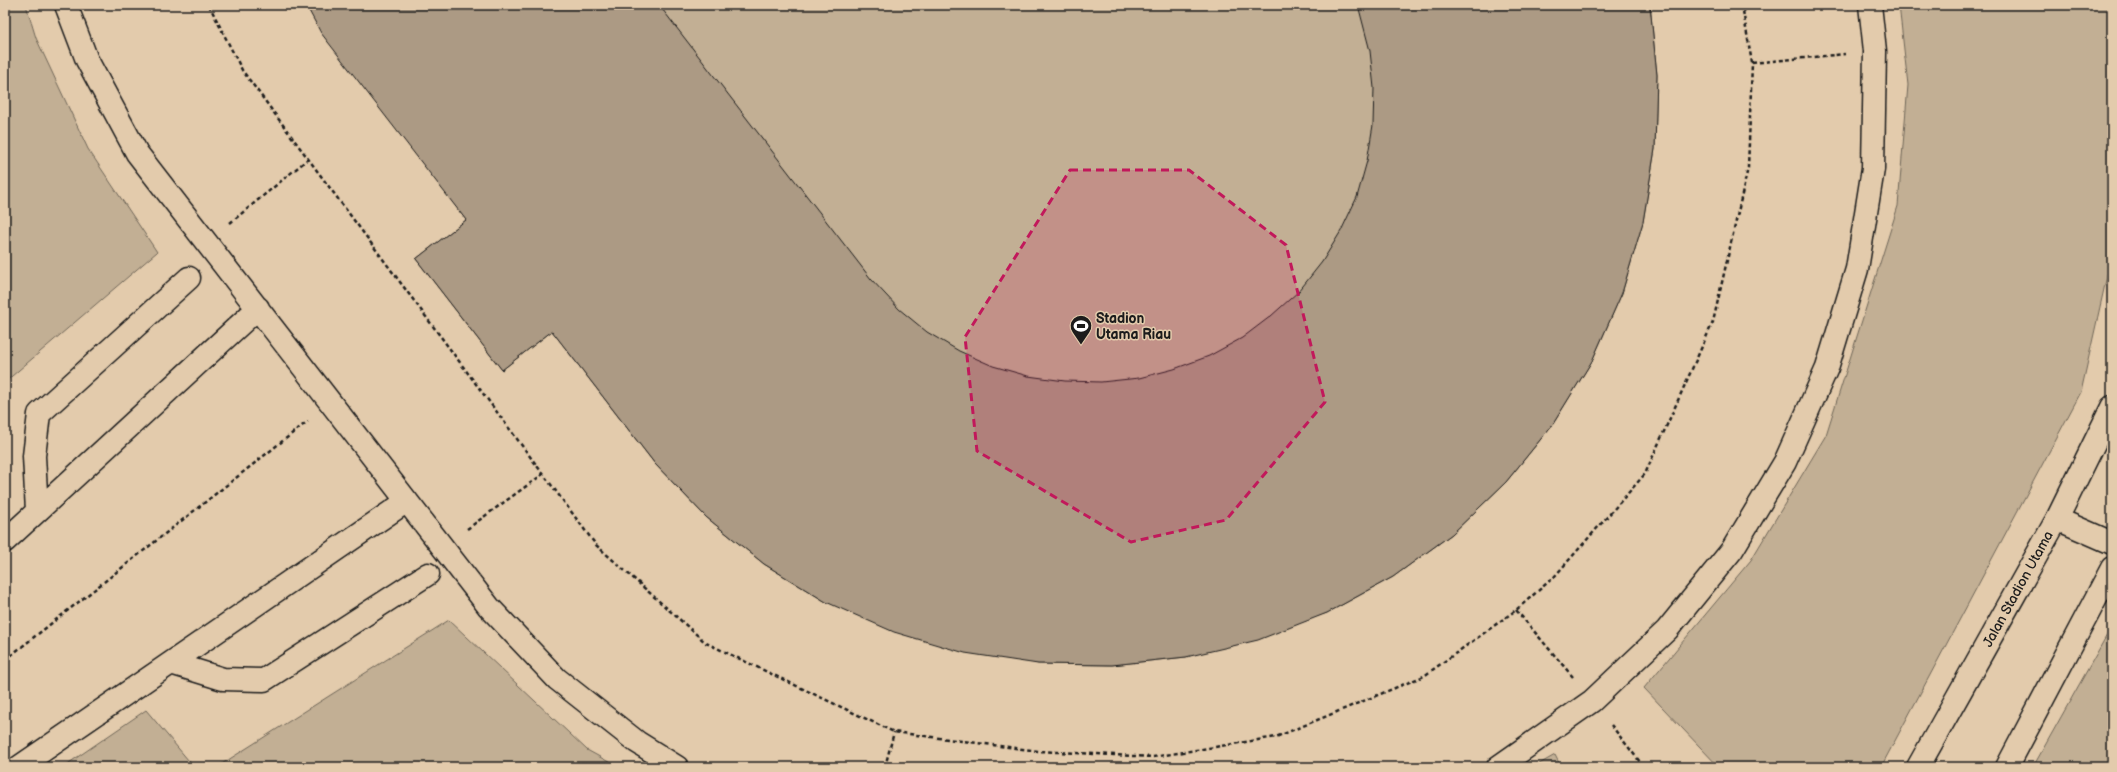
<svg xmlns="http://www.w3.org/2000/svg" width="2117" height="772" font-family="'Balsamiq Sans',sans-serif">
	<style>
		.green { fill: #c2af94; stroke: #6f6658 }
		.building { fill: #ac9a84; stroke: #1c1c1c }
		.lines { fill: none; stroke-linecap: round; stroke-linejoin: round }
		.minor-casing { stroke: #1c1c1c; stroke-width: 25 }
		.path { stroke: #1c1c1c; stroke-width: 2.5; stroke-dasharray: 4 3; stroke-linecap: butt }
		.minor { stroke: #e3cbac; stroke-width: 22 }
		.marked { fill: #c2185b; fill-opacity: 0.2; stroke: #c2185b; stroke-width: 3; stroke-dasharray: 8 5; stroke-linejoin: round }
		.labels { text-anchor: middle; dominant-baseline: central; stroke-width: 3; stroke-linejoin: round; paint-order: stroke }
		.poi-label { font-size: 14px; font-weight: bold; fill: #1c1c1c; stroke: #e3cbac; text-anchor: start }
		.street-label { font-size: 14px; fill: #1c1c1c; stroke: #e3cbac }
	</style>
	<rect width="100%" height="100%" fill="#e3cbac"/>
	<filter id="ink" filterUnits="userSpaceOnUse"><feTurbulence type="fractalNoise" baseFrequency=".025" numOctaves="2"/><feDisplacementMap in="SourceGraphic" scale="8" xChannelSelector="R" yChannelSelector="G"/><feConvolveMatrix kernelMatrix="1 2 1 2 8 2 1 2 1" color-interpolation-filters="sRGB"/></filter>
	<g filter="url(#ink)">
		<!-- green -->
		<path class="green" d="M5 5H26L36 38 88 149 157 252 5 382Z
			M306 5H1650L1657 75 1655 149 1643 222 1622 293 1592 361 1553 424 1506 482 1452 534 1393 577 1327 613 1186 657 1112 665 1038 664 826 602 764 564 706 517 655 464 552 331 502 370 416 259 466 220Z
			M1899 5H2112V253L2081 392 1881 767H1719L1644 688 1751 560 1826 435 1898 206 1908 85Z
			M449 620 587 750 618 767H217Z
			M2112 626V767H2033Z
			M146 710 194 767H63Z
			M1555 755 1561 767H1534Z"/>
		<!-- building -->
		<path class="building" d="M306 5H659L871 279 899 309 927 332 959 351 993 366 1028 376 1065 381 1101 382 1139 378 1174 369 1209 356 1242 338 1271 316 1299 291 1322 262 1341 231 1357 197 1367 161 1373 125 1374 88 1370 51 1358 5H1650L1657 75 1655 149 1643 222 1622 293 1592 361 1553 424 1506 482 1452 534 1393 577 1327 613 1258 640 1186 657 1112 665 1038 664 965 653 894 632 826 602 764 564 706 517 655 464 552 331 502 370 416 259 466 220 321 33Z"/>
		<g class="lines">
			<!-- minor casing -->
			<g class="minor-casing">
				<path id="minor" d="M66 5 87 60 137 153 489 607 557 679 637 742 677 767
					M37 511 34 456 39 414 189 278
					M2057 519 2112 543
					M5 541 258 308
					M171 663 223 679 264 680 428 574
					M19 767 407 501
					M1498 767 1592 701 1667 630 1732 550 1785 462 1827 368 1857 269 1873 169 1875 51 1870 5
					M1918 767 2057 519 2112 407
					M2007 767 2112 568"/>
			</g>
			<!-- path -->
			<path class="path" d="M209 5 242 70 596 545 706 643 894 732 1038 751 1153 757 1276 737 1424 676 1516 610 1554 577 1645 474 1713 322 1748 168 1752 63 1742 5
				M1752 63 1845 54
				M230 223 308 159
				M467 529 543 474
				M1516 610 1573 677
				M5 660 308 421
				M1611 725 1644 767
				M885 767 894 732"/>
			<!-- minor -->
			<use href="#minor" class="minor"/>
		</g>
	</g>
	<!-- marked area -->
	<path class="marked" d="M1070 170H1189L1286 245 1325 402 1226 520 1131 542 977 451 965 337Z"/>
	<!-- icons -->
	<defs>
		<g id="stadium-pin" transform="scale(1.15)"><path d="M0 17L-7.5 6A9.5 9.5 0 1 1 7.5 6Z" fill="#1c1c1c" stroke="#e3cbac"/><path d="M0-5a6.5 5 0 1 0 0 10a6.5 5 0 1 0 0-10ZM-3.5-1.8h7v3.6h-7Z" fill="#fff"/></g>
	</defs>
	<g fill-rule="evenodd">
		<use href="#stadium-pin" x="1081" y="326"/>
	</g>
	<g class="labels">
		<!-- poi labels -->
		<g class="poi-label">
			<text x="1096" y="318">Stadion<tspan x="1096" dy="16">Utama Riau</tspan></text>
		</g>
		<!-- street labels -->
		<g class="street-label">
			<text transform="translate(2018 589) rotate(-61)">Jalan Stadion Utama</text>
		</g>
	</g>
	<!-- margin -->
	<rect width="2117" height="772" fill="none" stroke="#e3cbac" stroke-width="20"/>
	<rect x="10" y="10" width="2097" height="752" fill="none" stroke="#1c1c1c" stroke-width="1.5" filter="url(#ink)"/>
</svg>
